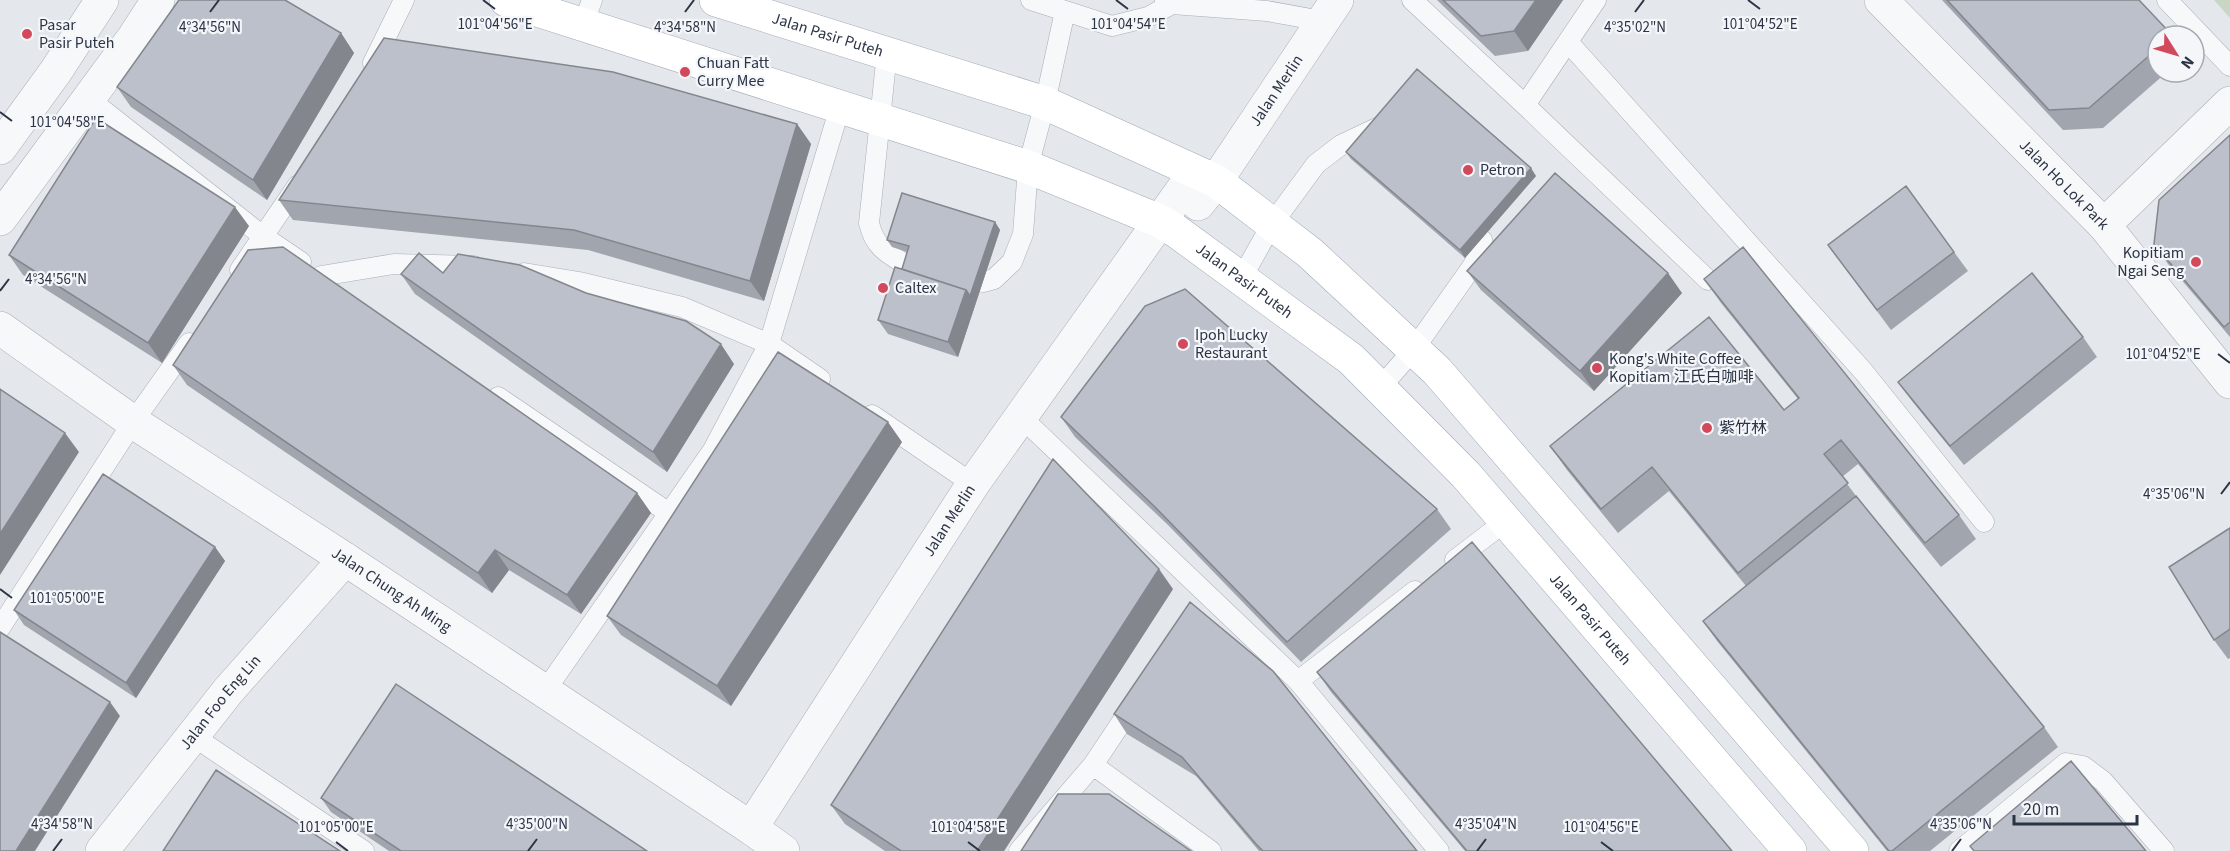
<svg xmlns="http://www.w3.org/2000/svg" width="2230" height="851" font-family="'Source Sans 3','Noto Sans SC',sans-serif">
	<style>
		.green { fill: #c9d6c5 }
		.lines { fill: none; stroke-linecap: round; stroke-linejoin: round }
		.service-casing { stroke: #a9aeb7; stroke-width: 21 }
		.minor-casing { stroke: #a9aeb7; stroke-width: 34 }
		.primary-casing { stroke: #a3abb8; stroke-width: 34 }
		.service { stroke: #f7f8fa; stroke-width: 20 }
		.minor { stroke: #f7f8fa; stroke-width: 33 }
		.primary { stroke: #fff; stroke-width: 33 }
		.wall { fill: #a1a5ae }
		.shaded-wall { fill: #83868d }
		.building { fill: #bbc0ca; stroke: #83868d; stroke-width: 1.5 }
		.ticks { fill: none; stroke: #2b3445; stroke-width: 2 }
		.poi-dot { fill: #d1495b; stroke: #f4f6f9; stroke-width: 2 }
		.labels { text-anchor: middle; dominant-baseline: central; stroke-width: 4.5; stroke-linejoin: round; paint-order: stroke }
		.poi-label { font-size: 16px; fill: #2b3445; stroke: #f4f6f9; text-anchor: start }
		.street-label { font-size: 16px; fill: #2b3445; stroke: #f4f6f9 }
		.ticks-label { font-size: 15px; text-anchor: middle; fill: #2b3445; stroke: #f4f6f9; stroke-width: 4.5; stroke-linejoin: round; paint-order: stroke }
	</style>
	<rect width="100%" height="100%" fill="#e4e7ec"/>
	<!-- green -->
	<path class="green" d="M2214 0H2230V18Z"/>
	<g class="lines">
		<!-- service casing -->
		<g class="service-casing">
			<path id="service" d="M1031 0 1112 26 1148 17 1172 4
				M1165 0 1172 4 1267 11 1322 21
				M1412 0 1525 105 1708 280
				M2167 0 2230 66
				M583 25 592 0
				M1568 42 1863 371 1984 522
				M887 53 869 223C875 249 889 254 910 267
				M373 63 404 0
				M89 99 264 237 301 262
				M1525 105 1596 0
				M240 270 298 185
				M524 273 579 282 682 307 769 344 820 379
				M321 276 394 264 474 266
				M1241 279 1272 224 1316 164 1341 145 1381 126
				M983 282 994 279 1012 262 1023 234 1028 167 1045 103 1065 11
				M1380 388 1414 349 1474 264 1482 240
				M498 397 669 513
				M872 415 973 484
				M1020 416 1298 681 1439 851
				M1455 560 1506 521
				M0 628 133 422 189 343
				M1298 681 1415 591
				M545 691 713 450 769 344 840 107
				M193 736 364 851
				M1093 765 1211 851
				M1019 851 1093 765 1135 702
				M1959 851 2066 763 2083 766 2103 781 2164 851"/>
		</g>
		<!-- minor casing -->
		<g class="minor-casing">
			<g id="minor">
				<path id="s1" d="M1881 0 2104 225 2230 382"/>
				<path d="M0 148 56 71 102 0"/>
				<path id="s2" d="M1198 204 1216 181 1337 0"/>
				<path d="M0 219 134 37 158 0"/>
				<path d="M2104 225 2230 103"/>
				<path id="s3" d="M0 328 133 422 345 559 751 828 783 851"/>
				<path id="s4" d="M751 828 973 484 1195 172"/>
				<path id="s5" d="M102 851 228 691 345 559"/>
			</g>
		</g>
		<!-- primary casing -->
		<g class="primary-casing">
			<g id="primary">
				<path id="s6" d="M506 0 1028 167 1160 221 1176 231 1351 359 1466 475 1790 851"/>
				<path id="s7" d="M716 0 1045 103 1216 181 1310 253 1437 371 1852 851"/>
			</g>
		</g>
		<!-- service -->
		<use href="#service" class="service"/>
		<!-- minor -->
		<use href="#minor" class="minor"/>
		<!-- primary -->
		<use href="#primary" class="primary"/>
	</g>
	<!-- wall -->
	<path class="wall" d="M1437 0H1563L1528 51 1495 56Z
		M1942 0H2139L2173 36H2158V72H2167L2103 128 2063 130Z
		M341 33 354 53 267 200 131 107 117 87Z
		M797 124 811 144 764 301 588 250 293 220 279 200Z
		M2230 135V337L2168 264 2154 244Z
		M1346 152 1536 176 1465 258 1351 159Z
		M995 222 1000 230 958 357 888 334 878 320 902 269 907 252 892 247 887 240Z
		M249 226 162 363 23 275 9 255Z
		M1828 245 1954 252 1968 271 1891 330Z
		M1467 271 1682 293 1594 391 1481 290Z
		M443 273 734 364 667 472 415 294 401 274Z
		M1704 279 1959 515 1976 539 1941 567 1858 464 1842 477 1859 500 2044 727 2058 747 1930 851H1887L1717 641 1703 621 1746 586 1669 491 1618 533 1567 470 1550 446 1784 410 1798 399 1721 303Z
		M2083 337 2097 357 1964 465 1912 401 1898 382Z
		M173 365 637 493 651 513 581 614 509 570 492 593 187 385Z
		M1061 417 1437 509 1451 529 1301 662 1168 525 1075 437Z
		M902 442 731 706 621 635 607 616Z
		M2230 528V658L2228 659 2214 640Z
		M215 547 225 561 136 698 24 625 14 610Z
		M1173 589 1004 851H885L845 824 831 805Z
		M1317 672 1732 851H1465L1331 692Z
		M1114 714 1417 851H1259L1196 776 1127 734Z
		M321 798 647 851H389L331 812Z"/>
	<!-- shaded-wall -->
	<path class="shaded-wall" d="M1536 0H1563L1528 51 1514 31Z
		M341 33 354 53 267 200 253 180Z
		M797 124 811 144 764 301 750 281Z
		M1531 168 1536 176 1465 258 1460 250Z
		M235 207 249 226 162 363 148 343Z
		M995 222 1000 230 958 357 948 342 966 290Z
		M1668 273 1682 293 1594 391 1580 371Z
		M721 344 734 364 667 472 653 452Z
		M888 422 902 442 731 706 717 686Z
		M65 433 79 452 0 575V534Z
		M637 493 651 513 581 614 567 595Z
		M215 547 225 561 136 698 126 683Z
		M495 550 509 570 492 593 478 573Z
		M1159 569 1173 589 1004 851H977Z
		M110 702 120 716 35 851H16Z"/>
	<!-- building -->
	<path class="building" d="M179 0H285L341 33 253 180 117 87Z
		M1443 0H1536L1514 31 1481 36Z
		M1947 0H2139L2172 35 2171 36H2158V48L2089 108 2049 110Z
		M384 38 613 72 797 124 750 281 574 230 279 200Z
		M1417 69 1531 168 1460 250 1346 152Z
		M96 118 235 207 148 343 9 255Z
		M2230 135V322L2224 327 2154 244 2159 200Z
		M1555 173 1668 273 1580 371 1467 271Z
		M1906 186 1954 252 1877 310 1828 245Z
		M902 193 995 222 970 296 966 290 902 269 909 246 887 240Z
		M283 247 637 493 567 595 495 550 478 573 173 365 248 250Z
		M1743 247 1959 515 1925 543 1841 440 1824 454 1848 483 1738 573 1652 467 1601 509 1550 446 1709 317 1784 410 1799 398 1704 279Z
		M419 253 443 273 458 254 520 265 586 293 686 321 721 344 653 452 401 274Z
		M895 267 966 290 948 342 878 320Z
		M2032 273 2083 337 1950 446 1898 382Z
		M1185 289 1437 509 1287 642 1154 506 1061 417 1145 306Z
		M778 352 888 422 717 686 607 616Z
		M0 389 65 433 0 534Z
		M1053 459 1159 569 977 851H901L831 805Z
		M103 474 215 547 126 683 14 610Z
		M1856 496 2044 727 1892 851H1889L1703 621Z
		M2230 528V629L2214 640 2169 567Z
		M1472 542 1732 851H1467L1317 672Z
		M1190 602 1273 671 1417 851H1263L1256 844 1182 757 1114 714Z
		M0 632 110 702 16 851H0Z
		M396 684 647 851H401L321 798Z
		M2071 761 2146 851H1974L1970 846Z
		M216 770 340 851H163Z
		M1058 794H1109L1191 851H1021Z"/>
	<!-- ticks -->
	<path class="ticks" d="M483 0 495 9M1116 0 1128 9M1748 0 1760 9M210 12 219 0M685 12 694 0M1635 12 1644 0M0 112 12 121M0 291 9 279M2218 354 2230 363M2221 494 2230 482M0 589 12 598M336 842 348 851M968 842 980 851M1601 842 1613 851M53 851 62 839M528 851 537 839M1477 851 1486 839M1952 851 1961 839"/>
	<!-- markers -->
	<g class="poi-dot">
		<circle cx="27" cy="34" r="6"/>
		<circle cx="685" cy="72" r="6"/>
		<circle cx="1468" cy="170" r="6"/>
		<circle cx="2196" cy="262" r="6"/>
		<circle cx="883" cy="288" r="6"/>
		<circle cx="1183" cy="344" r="6"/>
		<circle cx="1597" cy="368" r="6"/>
		<circle cx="1707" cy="428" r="6"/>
	</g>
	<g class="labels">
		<!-- poi labels -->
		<g class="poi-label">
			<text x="39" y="25">Pasar<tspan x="39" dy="18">Pasir Puteh</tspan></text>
			<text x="697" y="63">Chuan Fatt<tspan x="697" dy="18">Curry Mee</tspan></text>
			<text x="1480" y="170">Petron</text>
			<text x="2184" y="253" text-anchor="end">Kopitiam<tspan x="2184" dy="18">Ngai Seng</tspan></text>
			<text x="895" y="288">Caltex</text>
			<text x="1195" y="335">Ipoh Lucky<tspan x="1195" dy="18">Restaurant</tspan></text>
			<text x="1609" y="359">Kong's White Coffee<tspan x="1609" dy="18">Kopitiam 江氏白咖啡</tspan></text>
			<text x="1719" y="428">紫竹林</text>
		</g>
		<!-- street labels -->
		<g class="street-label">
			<text stroke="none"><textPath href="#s7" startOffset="117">Jalan Pasir Puteh</textPath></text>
			<text stroke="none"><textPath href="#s2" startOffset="138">Jalan Merlin</textPath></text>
			<text stroke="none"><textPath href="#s1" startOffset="260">Jalan Ho Lok Park</textPath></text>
			<text stroke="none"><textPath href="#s6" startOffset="794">Jalan Pasir Puteh</textPath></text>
			<text stroke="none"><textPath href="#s4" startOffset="366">Jalan Merlin</textPath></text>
			<text stroke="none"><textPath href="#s3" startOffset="471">Jalan Chung Ah Ming</textPath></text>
			<text stroke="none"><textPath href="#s6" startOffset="1280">Jalan Pasir Puteh</textPath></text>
			<text stroke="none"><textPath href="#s5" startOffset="190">Jalan Foo Eng Lin</textPath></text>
		</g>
	</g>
	<g class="ticks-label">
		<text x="495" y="29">101°04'56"E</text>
		<text x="1128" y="29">101°04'54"E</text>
		<text x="1760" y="29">101°04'52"E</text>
		<text x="210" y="32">4°34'56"N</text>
		<text x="685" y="32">4°34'58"N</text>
		<text x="1635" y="32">4°35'02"N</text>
		<text x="67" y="127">101°04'58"E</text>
		<text x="56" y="284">4°34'56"N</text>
		<text x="2163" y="359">101°04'52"E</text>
		<text x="2174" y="499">4°35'06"N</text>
		<text x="67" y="603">101°05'00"E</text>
		<text x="62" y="829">4°34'58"N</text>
		<text x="537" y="829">4°35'00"N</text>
		<text x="1486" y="829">4°35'04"N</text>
		<text x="1961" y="829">4°35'06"N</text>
		<text x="336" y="832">101°05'00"E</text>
		<text x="968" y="832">101°04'58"E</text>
		<text x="1601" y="832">101°04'56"E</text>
	</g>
	<!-- north arrow -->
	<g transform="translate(2176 54) rotate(127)"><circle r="28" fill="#f4f6f9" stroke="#a4a8b1" stroke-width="1.5"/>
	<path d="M0-4.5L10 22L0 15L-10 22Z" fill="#d1495b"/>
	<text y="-9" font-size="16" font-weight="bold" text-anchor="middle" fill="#2b3445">N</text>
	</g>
	<!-- scale -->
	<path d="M2014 815v9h123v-9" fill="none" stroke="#2b3445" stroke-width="3"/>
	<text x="2023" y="815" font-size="18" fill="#2b3445" stroke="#f4f6f9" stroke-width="4.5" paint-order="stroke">20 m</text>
</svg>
